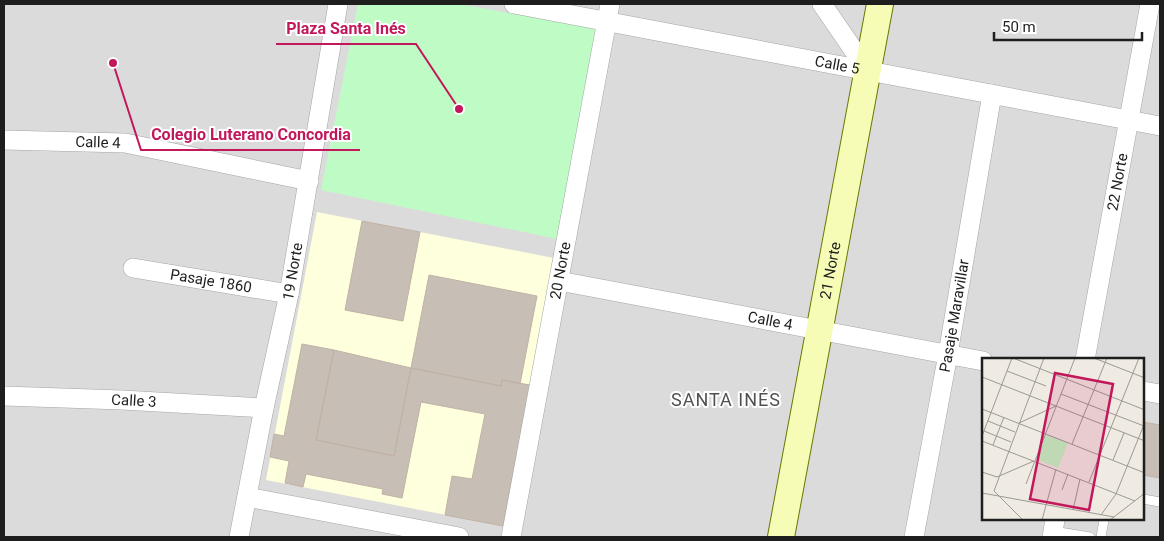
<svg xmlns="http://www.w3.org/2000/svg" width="1164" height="541" font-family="Roboto,sans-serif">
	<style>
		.residential { fill: #dcdbdb; fill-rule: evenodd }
		.education { fill: #feffdc }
		.park { fill: #bffbc5 }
		.building { fill: #c7beb6; stroke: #c1b2a5 }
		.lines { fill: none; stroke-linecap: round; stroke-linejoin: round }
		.lane-casing { stroke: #a5a5a5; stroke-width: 10 }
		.street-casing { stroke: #a5a5a5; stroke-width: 20 }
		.secondary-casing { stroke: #687802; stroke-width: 28 }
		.lane { stroke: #fff; stroke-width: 9 }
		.street { stroke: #fff; stroke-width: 19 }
		.secondary { stroke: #f6fbb5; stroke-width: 26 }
		.labels { text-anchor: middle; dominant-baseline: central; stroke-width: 4; stroke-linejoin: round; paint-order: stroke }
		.street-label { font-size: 15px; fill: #1e1e1e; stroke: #fff }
		.quarter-label { font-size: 18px; letter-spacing: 1px; fill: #515151; stroke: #fff }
		.inset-road { fill: none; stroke: #9b9994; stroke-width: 1 }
		.view { fill: #c2185b; fill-opacity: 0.15; stroke: #c2185b; stroke-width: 2.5 }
		.inset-edge { fill: none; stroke: #1e1e1e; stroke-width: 2.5 }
		.leader { fill: none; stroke: #c2185b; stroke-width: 2 }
		.callout-dot { fill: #c2185b; stroke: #fff; stroke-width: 2 }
		.callout-label { font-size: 16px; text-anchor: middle; font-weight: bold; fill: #c2185b; stroke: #fff; stroke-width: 4; stroke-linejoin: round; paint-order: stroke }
	</style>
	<rect width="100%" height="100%" fill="#efebe3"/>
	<!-- residential -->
	<path class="residential" d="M4 4H1160V537H4ZM983 360H1143V520H983Z"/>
	<!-- education -->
	<path class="education" d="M317 212 554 258 503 526 266 480Z"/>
	<!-- park -->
	<path class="park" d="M358 4H460L596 29 557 239 321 190Z"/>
	<!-- building -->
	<path class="building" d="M362 221 420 232 403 321 345 310Z
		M429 275 537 296 520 384 502 380 501 386 411 368Z
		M302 344 334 350 316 440 394 456 411 368 501 386 502 380 530 385 503 526 445 515 452 476 472 479 485 414 421 402 402 498 382 494 383 489 306 474 303 487 285 483 289 461 270 457 274 434 284 436Z
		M334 350 411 368 394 456 316 440Z
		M1143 422 1160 425V478L1143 475Z"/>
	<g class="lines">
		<!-- lane casing -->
		<g class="lane-casing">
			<path id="lane" d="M1143 499 1160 502
				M1053 531 1090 537
				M1101 537 1104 520"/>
		</g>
		<!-- street casing -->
		<g class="street-casing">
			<g id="street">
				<path id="s1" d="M514 4 1160 126"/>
				<path d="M822 4 868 71"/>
				<path id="s2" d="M4 140 125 143 309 181"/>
				<path id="s3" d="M133 268 289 294"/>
				<path id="s4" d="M559 281 983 361"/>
				<path id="s5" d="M1085 360 1150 4"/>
				<path d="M1143 391 1160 394"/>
				<path id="s6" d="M4 396 122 400 264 408"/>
				<path d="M247 497 459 537"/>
				<path id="s7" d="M239 537 264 408 289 294 338 4"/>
				<path id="s8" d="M511 537 610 4"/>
				<path id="s9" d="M914 537 948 354 992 94"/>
				<path d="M1052 537 1055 520"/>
			</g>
		</g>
		<!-- secondary casing -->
		<g class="secondary-casing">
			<g id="secondary">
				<path id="s10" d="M781 537 880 4"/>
			</g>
		</g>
		<!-- lane -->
		<use href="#lane" class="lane"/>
		<!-- street -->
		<use href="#street" class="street"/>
		<!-- secondary -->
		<use href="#secondary" class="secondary"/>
	</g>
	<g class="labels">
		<!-- street labels -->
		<g class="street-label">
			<text stroke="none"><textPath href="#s1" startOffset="329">Calle 5</textPath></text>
			<text stroke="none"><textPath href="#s2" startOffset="94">Calle 4</textPath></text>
			<text stroke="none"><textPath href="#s5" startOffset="181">22 Norte</textPath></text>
			<text stroke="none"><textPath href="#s8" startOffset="271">20 Norte</textPath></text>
			<text stroke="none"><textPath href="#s10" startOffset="271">21 Norte</textPath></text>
			<text stroke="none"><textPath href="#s7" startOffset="271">19 Norte</textPath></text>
			<text stroke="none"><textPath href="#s3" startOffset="79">Pasaje 1860</textPath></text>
			<text stroke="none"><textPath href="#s9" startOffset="225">Pasaje Maravillar</textPath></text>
			<text stroke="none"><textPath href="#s4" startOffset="215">Calle 4</textPath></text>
			<text stroke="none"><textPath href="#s6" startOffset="130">Calle 3</textPath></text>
		</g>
		<!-- quarter labels -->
		<g class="quarter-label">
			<text x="726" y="399">SANTA INÉS</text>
		</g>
	</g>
	<!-- overview -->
	<g transform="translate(982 358)">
		<rect width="162" height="162" fill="#efebe3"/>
		<path d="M64 77 86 85 76 110 54 101Z" fill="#bffbc5"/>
		<path class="inset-road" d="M31 0 163 52M112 0 163 20M25 13 64 28M0 19 163 83M79 36 162 68M0 51 163 115M6 63 33 74M37 65 74 48M2 73 29 84M0 78 30 0M0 83 153 143M90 86 125 0M11 87 22 59M131 102 142 75M0 114 15 119 52 103M107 124 157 0M44 126 93 0M80 132 86 116M0 135 132 159M91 152 98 121M119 157 134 136 163 64M41 162 12 133 62 0M60 162 74 111M128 162 163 135"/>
		<path class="view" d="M73 15 131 26 107 152 48 141Z"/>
		<rect width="162" height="162" class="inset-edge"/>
	</g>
	<!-- callouts -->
	<path class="leader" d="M459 109L416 44H276M113 63L141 150H360"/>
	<g class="callout-dot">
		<circle cx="459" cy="109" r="5"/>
		<circle cx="113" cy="63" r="5"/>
	</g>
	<g class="callout-label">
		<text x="346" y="34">Plaza Santa Inés</text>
		<text x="251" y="140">Colegio Luterano Concordia</text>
	</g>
	<!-- border -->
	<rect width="1164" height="541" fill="none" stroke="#1e1e1e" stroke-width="10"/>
	<!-- scale -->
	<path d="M994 32v8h148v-8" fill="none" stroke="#1e1e1e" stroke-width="2.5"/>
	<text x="1002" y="32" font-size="15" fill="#1e1e1e" stroke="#ffffff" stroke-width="4" paint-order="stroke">50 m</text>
</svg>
